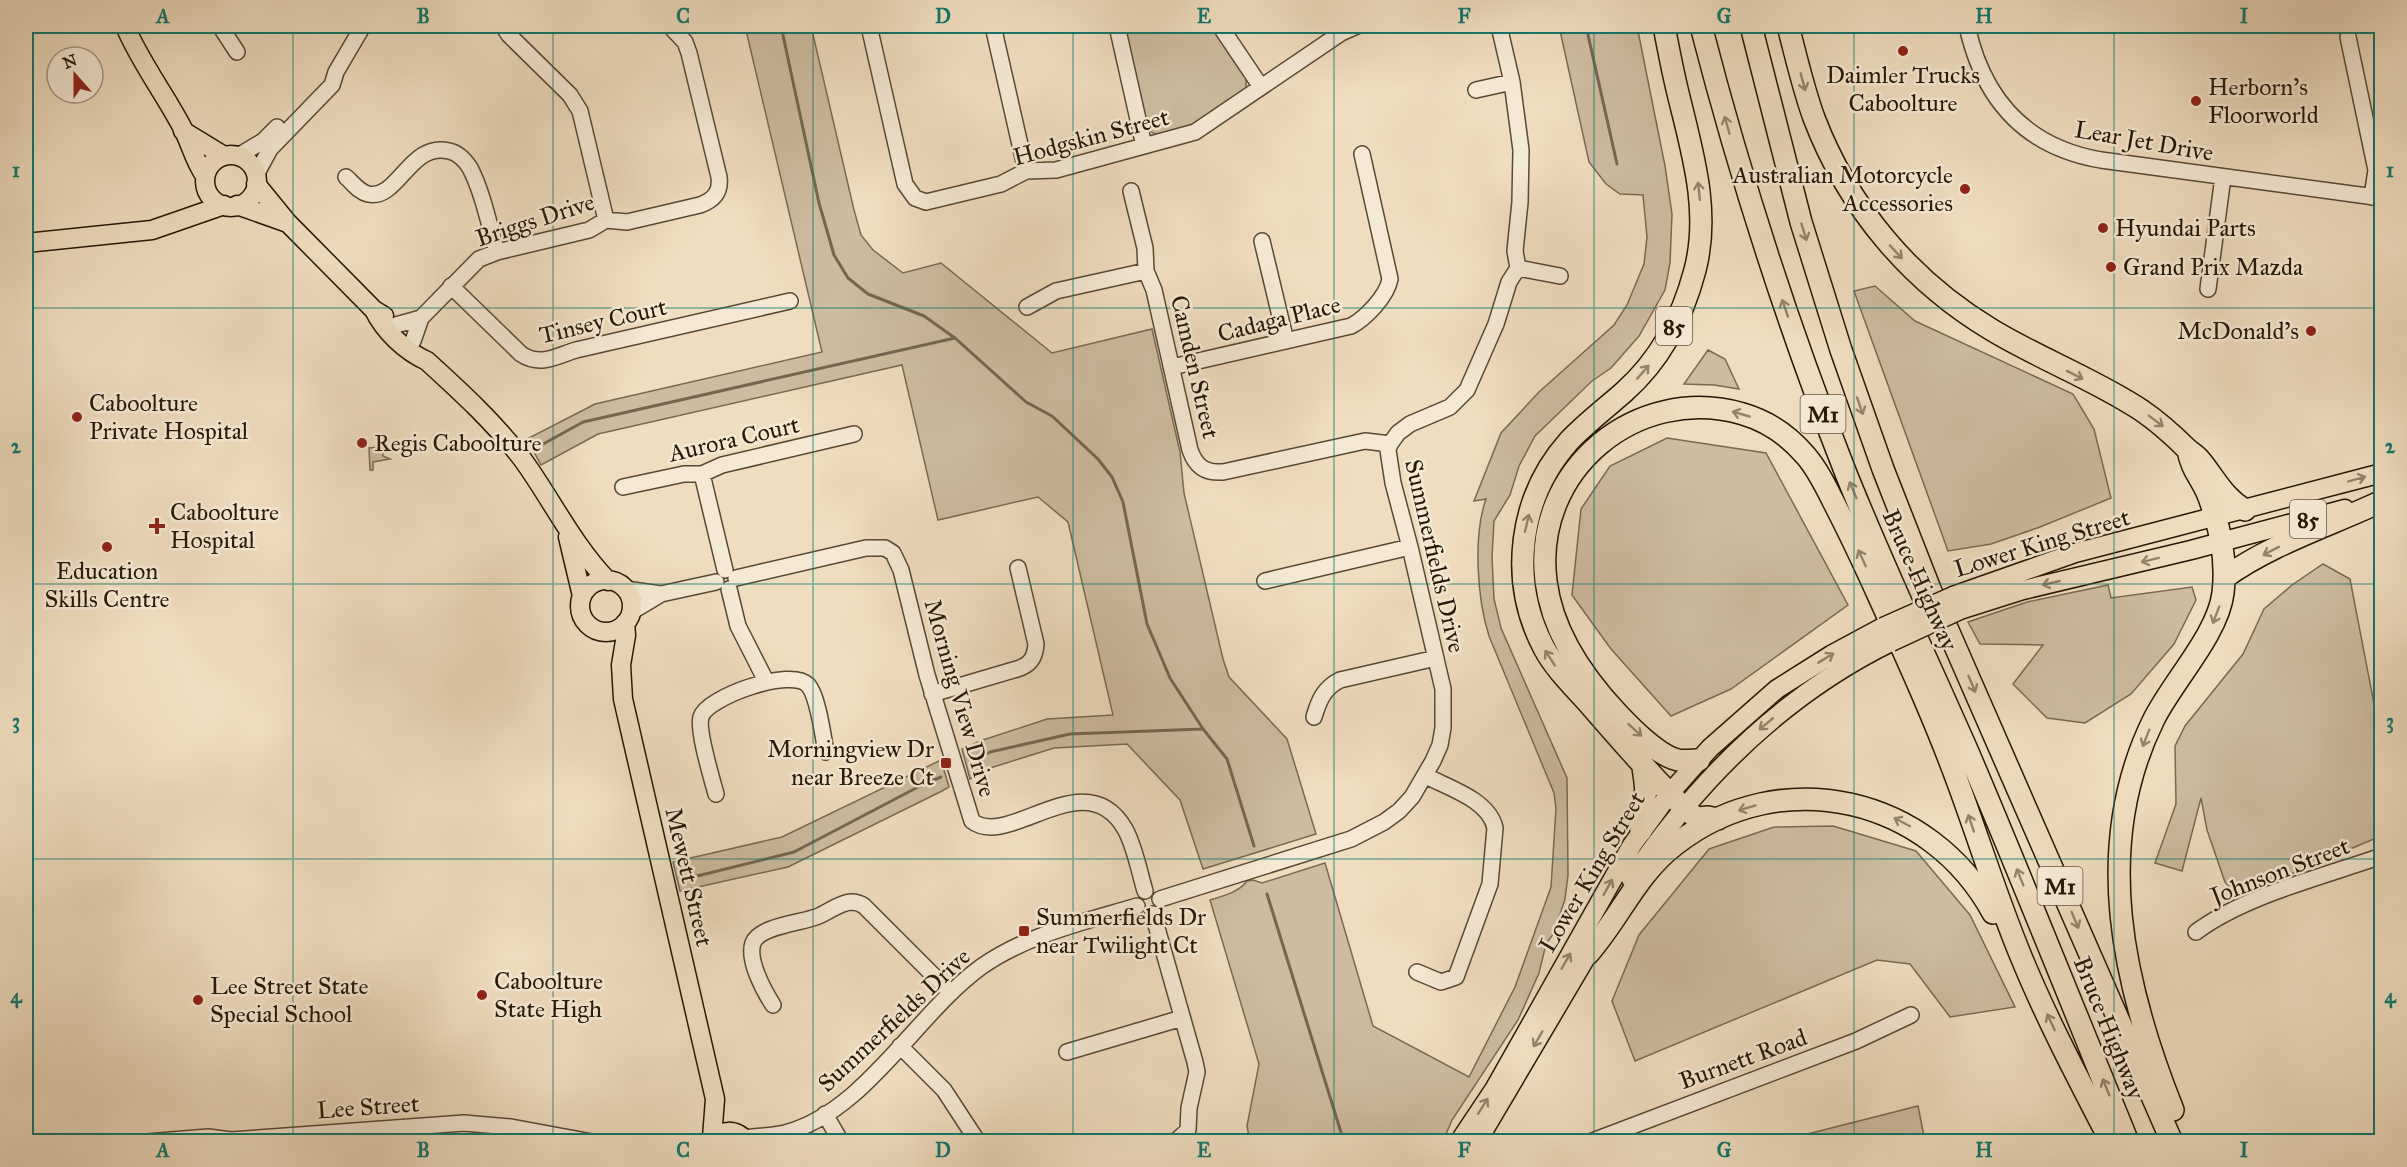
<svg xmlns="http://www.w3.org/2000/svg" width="2407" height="1167" font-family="'IM FELL Great Primer',serif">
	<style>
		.green { fill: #cdbca0; stroke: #796a54; stroke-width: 1.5 }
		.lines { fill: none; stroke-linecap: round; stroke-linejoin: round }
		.stream { stroke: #756650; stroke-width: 3 }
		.minor-casing { stroke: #584935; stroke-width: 18 }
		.major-casing { stroke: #251807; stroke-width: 21 }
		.highway-casing { stroke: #251807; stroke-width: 24 }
		.minor { stroke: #f5e9d5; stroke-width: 15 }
		.major { stroke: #efddbf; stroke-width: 18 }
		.highway { stroke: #efddbf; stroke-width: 21 }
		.major-bridge-casing { stroke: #251807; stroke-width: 21; stroke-linecap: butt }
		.major-bridge { stroke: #efddbf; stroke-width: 18 }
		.oneway { stroke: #94846c }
		.grid { fill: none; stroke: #0f766e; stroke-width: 1.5; stroke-opacity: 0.55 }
		.poi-dot { fill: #8f2418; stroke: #f5e9d5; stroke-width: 2 }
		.labels { text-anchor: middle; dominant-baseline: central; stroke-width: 5; stroke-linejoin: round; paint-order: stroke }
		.shield { fill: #f5e9d5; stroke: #635745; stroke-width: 1.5 }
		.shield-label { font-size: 22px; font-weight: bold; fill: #251807 }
		.poi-label { font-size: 24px; fill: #251807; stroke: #f5e9d5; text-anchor: start }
		.street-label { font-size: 24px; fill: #251807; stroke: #f5e9d5 }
		.neatline { fill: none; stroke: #0f766e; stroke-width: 2 }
		.grid-label { font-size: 20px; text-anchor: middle; font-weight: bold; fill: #0f766e }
	</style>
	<rect width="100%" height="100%" fill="#efddbf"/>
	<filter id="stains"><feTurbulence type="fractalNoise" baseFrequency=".00333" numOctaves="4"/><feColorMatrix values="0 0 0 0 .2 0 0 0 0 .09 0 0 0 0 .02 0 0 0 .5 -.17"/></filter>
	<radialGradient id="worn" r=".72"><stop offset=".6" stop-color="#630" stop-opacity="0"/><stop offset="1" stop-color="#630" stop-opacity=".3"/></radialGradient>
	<!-- green -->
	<path class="green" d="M745 26H811L854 210 861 235 873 250 903 273 941 263 1052 353 1152 329 1180 452 1184 493 1223 659 1229 677 1287 739 1316 834 1203 869 1180 800 1127 744 1054 748 987 769 970 779 962 749 983 740 1047 719 1113 715 1068 522 1038 497 938 520 902 365 598 434 541 465 527 439 595 404 822 352Z
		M1125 26H1213L1246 74V90C1224 106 1172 153 1146 128L1123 28Z
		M1559 26H1637L1665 166 1672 214 1670 263 1665 290 1639 336 1611 368 1592 381 1535 436 1519 466 1510 495 1494 521 1492 557 1494 599 1501 628 1567 778 1568 875 1565 899 1554 933 1546 944 1539 973 1518 1020 1452 1120 1443 1141H1250L1247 1126 1259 1064 1210 900C1223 896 1239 892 1247 881L1253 880 1262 883 1325 863 1373 1026 1469 1077 1515 987 1551 887 1556 808 1554 793 1489 636C1477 598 1473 536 1486 499L1474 501 1501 433 1539 392 1614 325 1627 305 1644 264 1647 237 1643 195 1620 194 1606 184 1589 162Z
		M1875 286 1915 321 2073 394 2094 429 2111 498 2040 527 1991 544 1948 551 1854 291Z
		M1708 350 1725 359 1739 389 1714 385 1684 384Z
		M1667 438 1766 453 1848 605 1731 689 1671 716 1611 649 1572 595 1581 509 1610 466Z
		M379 439H383V456L390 459 373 462V470H370L369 448 380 447Z
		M2323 564 2350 579 2381 740V836L2239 896 2225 882 2207 830 2201 798 2182 871 2155 863 2176 804 2175 746 2185 726 2243 654 2264 609 2292 585Z
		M2108 585 2111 598 2192 587 2196 600 2174 644 2131 694 2085 723 2047 718 2013 684 2043 645 1980 644 1968 622 2027 602Z
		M941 760 949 787 942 791 788 867 680 891 673 862 782 837Z
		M1833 826 1916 851 1970 915 2015 1007 1950 1017 1910 964 1877 960 1635 1061 1612 1001 1639 935 1709 849 1774 827Z
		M1918 1106 1925 1141H1780Z"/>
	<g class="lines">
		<!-- stream -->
		<path class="stream" d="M781 26 819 203 834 255 848 278 868 294 924 316 955 338 1026 402 1052 416 1098 459 1112 477 1123 502 1147 624 1170 678 1203 729 1227 759 1254 846
			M1586 26 1617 164
			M536 448 583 422 955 338
			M970 763 990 752 1070 734 1203 729
			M685 879 794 852 920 786 941 777
			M1267 894 1344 1142"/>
		<!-- minor casing -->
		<g class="minor-casing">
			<path id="minor" d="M220 26 237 52
				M503 26 509 35 570 95 580 111 606 220
				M869 26 905 184 915 198 926 202 1001 184 1026 171 1056 170 1195 132 1341 33 1357 26
				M993 26 1026 171
				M1117 26 1144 146
				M1220 26 1261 87
				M1967 26C1983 99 2025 147 2101 160L2382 198
				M2348 37 2376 170 2372 197
				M1476 90 1512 82
				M238 156 263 141 277 127
				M256 175 270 149 332 85 336 72 363 26
				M346 177C353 183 359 192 368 194 398 201 410 141 449 151 458 153 465 160 470 168 483 193 489 225 497 252
				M1131 191 1145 248 1146 271 1154 290 1190 450C1196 467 1205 473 1223 472L1365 441 1390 444
				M1262 241 1286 341
				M1518 268 1560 276
				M451 286 521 354C541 367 556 356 576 350L790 301
				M2208 289 2223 177
				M1027 307 1056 291 1146 271
				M396 325 421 318
				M413 341 421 318 479 259 497 252 589 230 606 220 627 222 700 205C714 200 721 192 719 177L689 53 685 42 670 26
				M1172 367 1351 326C1366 318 1387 296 1390 279L1362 154
				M702 474 725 570
				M623 487 684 474H702L722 465 854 434
				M736 578 866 548H885L893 553 901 570 927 675 972 821C1009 850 1085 760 1125 829 1135 847 1139 871 1145 891
				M1265 581 1410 547
				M625 589 661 594 716 582
				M729 589 738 626 766 681
				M631 612 661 594
				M932 694 1017 669C1030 665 1035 658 1036 644L1018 568
				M1314 717C1319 700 1324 688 1340 680L1436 658
				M716 794C712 779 697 730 701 717 707 697 791 667 808 685 818 696 823 736 826 752
				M1160 899 1351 839 1384 822 1399 811 1412 797 1433 761 1440 745 1443 728V689L1410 547 1393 483 1388 450 1390 444 1398 433 1410 424 1450 407 1467 390 1496 324 1509 282 1518 268 1515 251 1520 202 1521 150 1512 82 1499 26
				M1153 914 1195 1062 1197 1072 1189 1108 1188 1130 1175 1142
				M2196 932C2244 896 2324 876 2382 856
				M1417 972 1441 982 1456 977 1490 884 1495 828C1489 800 1449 788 1426 776
				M773 1005C764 991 747 960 753 943 759 926 801 923 816 917 828 913 838 903 851 902 856 902 860 903 864 906L951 993
				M900 1046 944 1090 978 1142
				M1067 1052 1182 1018
				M825 1114 841 1142
				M744 1138C758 1136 772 1136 785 1133 865 1112 916 1014 981 967 1026 935 1084 922 1137 906
				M147 1142 208 1137 231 1140 464 1123 511 1127 592 1142
				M1590 1142 1856 1041 1911 1015"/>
		</g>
		<!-- major casing -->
		<g class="major-casing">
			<path id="major" d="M125 26C140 62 165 94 183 129 191 145 195 162 205 176
				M183 131 224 156
				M205 181a26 26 0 1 1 52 0a26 26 0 1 1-52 0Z
				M256 184 287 222 374 310 384 316
				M237 205 285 222
				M26 243 152 230 224 205
				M374 310C384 331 405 351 427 361 461 392 495 423 523 460 552 500 573 545 608 581
				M568 537 582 596
				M580 606a26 26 0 1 1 52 0a26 26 0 1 1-52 0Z
				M1953 596 2075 553 2382 473
				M1960 610 2023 590 2191 550 2345 509
				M625 623 626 635 621 665 623 699 715 1099 712 1138
				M1631 879C1698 780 1783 695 1891 642
				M709 1142C720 1129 736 1128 747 1142
				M1459 1142 1495 1088 1632 845 1670 793 1710 748 1777 689 1831 655 1883 627
				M1477 1142 1588 954 1593 941"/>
		</g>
		<!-- highway casing -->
		<g class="highway-casing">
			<path id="highway" d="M1664 26C1668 47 1672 68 1677 89 1691 148 1711 209 1695 270 1683 316 1660 360 1624 392 1606 408 1586 423 1569 441 1519 497 1508 580 1544 648 1555 669 1574 687 1590 705 1616 735 1642 765 1670 794 1679 802 1687 813 1698 818L1708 817 1718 819
				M1701 26C1740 177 1788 326 1845 471 1883 566 1927 659 1968 752 2023 881 2075 1012 2128 1142
				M1751 26 1801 222 1841 350 1883 469 1930 589 2172 1142
				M1788 26C1796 56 1803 88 1814 118 1848 207 1910 281 1992 330 2040 359 2094 379 2141 410 2157 421 2172 434 2186 448 2190 452 2196 455 2200 460 2215 478 2223 497 2245 510
				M2224 578C2271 544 2329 526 2382 501
				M1699 760C1692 760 1684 761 1678 760 1659 756 1631 728 1618 714 1584 678 1552 631 1546 581 1532 470 1637 383 1743 414 1767 421 1789 436 1806 456 1818 470 1826 487 1834 503 1850 534 1865 566 1879 597 1907 659 1935 720 1958 783 1979 840 1997 898 2020 954 2046 1018 2079 1080 2111 1142
				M1641 831C1639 813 1644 813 1645 797 1647 788 1644 777 1643 767
				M1588 954C1620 918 1636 874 1676 844 1782 762 1930 797 1993 913
				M2173 1110C2123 985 2091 846 2154 719 2173 681 2218 634 2223 593 2227 560 2220 526 2208 495 2201 478 2191 469 2188 450"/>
		</g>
		<!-- minor -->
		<use href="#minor" class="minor"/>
		<!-- major -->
		<use href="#major" class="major"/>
		<!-- highway -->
		<use href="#highway" class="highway"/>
		<!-- major-bridge casing -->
		<g class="major-bridge-casing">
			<path id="major-bridge" d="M1883 627 1953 596
				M1891 642 1960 610"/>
		</g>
		<!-- major-bridge -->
		<use href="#major-bridge" class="major-bridge"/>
	</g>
	<!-- one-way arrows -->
	<defs><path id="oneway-shaft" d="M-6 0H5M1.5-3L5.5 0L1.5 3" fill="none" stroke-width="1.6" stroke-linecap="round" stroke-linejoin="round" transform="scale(1.5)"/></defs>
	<g class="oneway">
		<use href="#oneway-shaft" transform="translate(1803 82) rotate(75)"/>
		<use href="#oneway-shaft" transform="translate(1727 125) rotate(-106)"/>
		<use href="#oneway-shaft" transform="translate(1699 191) rotate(-96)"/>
		<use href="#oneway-shaft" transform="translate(1804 232) rotate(73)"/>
		<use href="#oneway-shaft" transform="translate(1896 252) rotate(47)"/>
		<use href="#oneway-shaft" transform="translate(1785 308) rotate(-109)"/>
		<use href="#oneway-shaft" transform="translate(1643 372) rotate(-49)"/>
		<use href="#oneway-shaft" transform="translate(2075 375) rotate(27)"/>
		<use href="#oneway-shaft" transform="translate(1860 406) rotate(71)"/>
		<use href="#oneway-shaft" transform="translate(1741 414) rotate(-164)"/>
		<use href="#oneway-shaft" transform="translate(2156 421) rotate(37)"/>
		<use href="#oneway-shaft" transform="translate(2357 479) rotate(-15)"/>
		<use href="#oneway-shaft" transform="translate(1853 490) rotate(-113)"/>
		<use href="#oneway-shaft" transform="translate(1527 523) rotate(-77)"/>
		<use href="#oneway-shaft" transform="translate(2271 551) rotate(153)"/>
		<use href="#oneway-shaft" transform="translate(1862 558) rotate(-115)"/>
		<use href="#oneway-shaft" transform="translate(2150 560) rotate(166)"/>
		<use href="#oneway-shaft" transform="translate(2051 583) rotate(167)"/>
		<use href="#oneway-shaft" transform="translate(2216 615) rotate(111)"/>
		<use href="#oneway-shaft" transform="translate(1550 658) rotate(-123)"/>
		<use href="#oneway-shaft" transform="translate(1826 658) rotate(-31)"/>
		<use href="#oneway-shaft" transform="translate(1972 684) rotate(67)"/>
		<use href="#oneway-shaft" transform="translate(1766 724) rotate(140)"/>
		<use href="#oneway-shaft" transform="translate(1635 730) rotate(42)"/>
		<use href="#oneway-shaft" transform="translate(2146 738) rotate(112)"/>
		<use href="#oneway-shaft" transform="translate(1747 808) rotate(163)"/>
		<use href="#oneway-shaft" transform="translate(1902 822) rotate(-152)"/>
		<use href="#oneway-shaft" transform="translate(1971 823) rotate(-109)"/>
		<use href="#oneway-shaft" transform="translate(2020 877) rotate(-112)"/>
		<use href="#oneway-shaft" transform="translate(1608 887) rotate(-61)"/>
		<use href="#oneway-shaft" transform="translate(2075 920) rotate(67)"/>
		<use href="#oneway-shaft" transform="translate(1566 961) rotate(-60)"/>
		<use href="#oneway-shaft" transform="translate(2051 1022) rotate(-115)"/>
		<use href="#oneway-shaft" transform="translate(1538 1039) rotate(120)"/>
		<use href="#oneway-shaft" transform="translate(2106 1087) rotate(-112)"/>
		<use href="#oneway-shaft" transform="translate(1483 1106) rotate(-58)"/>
	</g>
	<!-- grid -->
	<path class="grid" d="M293 26V1142M553 26V1142M813 26V1142M1073 26V1142M1334 26V1142M1594 26V1142M1854 26V1142M2114 26V1142M26 308H2382M26 584H2382M26 859H2382"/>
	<!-- markers -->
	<g class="poi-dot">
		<circle cx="1903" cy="51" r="6"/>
		<circle cx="2196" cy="101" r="6"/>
		<circle cx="1965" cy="189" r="6"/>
		<circle cx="2103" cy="228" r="6"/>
		<circle cx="2111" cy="267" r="6"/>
		<circle cx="2311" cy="331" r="6"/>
		<circle cx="77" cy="417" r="6"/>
		<circle cx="362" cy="443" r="6"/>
		<path d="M154 517h6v6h6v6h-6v6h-6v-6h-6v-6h6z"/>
		<circle cx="107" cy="547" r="6"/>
		<rect x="940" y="757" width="12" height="12" rx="3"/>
		<rect x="1018" y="925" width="12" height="12" rx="3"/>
		<circle cx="482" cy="995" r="6"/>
		<circle cx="198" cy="1000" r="6"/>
	</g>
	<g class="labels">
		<!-- shield labels -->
		<g class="shield">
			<rect x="1656" y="307" width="36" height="38" rx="4.5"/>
			<rect x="1800.5" y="395" width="45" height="38" rx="4.5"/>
			<rect x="2290" y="500" width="36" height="38" rx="4.5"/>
			<rect x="2037.5" y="867" width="45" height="38" rx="4.5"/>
		</g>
		<g class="shield-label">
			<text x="1674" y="326">85</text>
			<text x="1823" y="414">M1</text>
			<text x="2308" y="519">85</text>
			<text x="2060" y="886">M1</text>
		</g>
		<!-- poi labels -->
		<g class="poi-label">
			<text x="1903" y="75" text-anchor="middle">Daimler Trucks<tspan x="1903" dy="28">Caboolture</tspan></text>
			<text x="2208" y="87">Herborn's<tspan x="2208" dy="28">Floorworld</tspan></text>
			<text x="1953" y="175" text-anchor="end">Australian Motorcycle<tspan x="1953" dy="28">Accessories</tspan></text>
			<text x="2115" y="228">Hyundai Parts</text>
			<text x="2123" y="267">Grand Prix Mazda</text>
			<text x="2299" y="331" text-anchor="end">McDonald's</text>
			<text x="89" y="403">Caboolture<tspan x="89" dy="28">Private Hospital</tspan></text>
			<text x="374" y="443">Regis Caboolture</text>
			<text x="170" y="512">Caboolture<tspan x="170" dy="28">Hospital</tspan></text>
			<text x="107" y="571" text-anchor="middle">Education<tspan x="107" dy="28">Skills Centre</tspan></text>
			<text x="934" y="749" text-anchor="end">Morningview Dr<tspan x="934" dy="28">near Breeze Ct</tspan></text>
			<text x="1036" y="917">Summerfields Dr<tspan x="1036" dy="28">near Twilight Ct</tspan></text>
			<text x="494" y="981">Caboolture<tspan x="494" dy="28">State High</tspan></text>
			<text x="210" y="986">Lee Street State<tspan x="210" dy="28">Special School</tspan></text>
		</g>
		<!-- street labels -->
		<g class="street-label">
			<text transform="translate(1091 137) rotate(-15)">Hodgskin Street</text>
			<text transform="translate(2144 141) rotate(10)">Lear Jet Drive</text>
			<text transform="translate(535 220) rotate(-18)">Briggs Drive</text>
			<text transform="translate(1279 319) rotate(-14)">Cadaga Place</text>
			<text transform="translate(603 321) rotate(-13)">Tinsey Court</text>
			<text transform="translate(1195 367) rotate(77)">Camden Street</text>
			<text transform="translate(734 439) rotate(-13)">Aurora Court</text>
			<text transform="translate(2042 543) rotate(-17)">Lower King Street</text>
			<text transform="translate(1435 556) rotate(77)">Summerfields Drive</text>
			<text transform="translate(1920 580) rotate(66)">Bruce Highway</text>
			<text transform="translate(960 698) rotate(74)">Morning View Drive</text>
			<text transform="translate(2280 871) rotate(-21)">Johnson Street</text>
			<text transform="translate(1592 872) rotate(-59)">Lower King Street</text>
			<text transform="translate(689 877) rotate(77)">Mewett Street</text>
			<text transform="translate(894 1020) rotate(-43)">Summerfields Drive</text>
			<text transform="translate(2109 1028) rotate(68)">Bruce Highway</text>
			<text transform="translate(1743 1059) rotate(-20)">Burnett Road</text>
			<text transform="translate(368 1107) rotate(-4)">Lee Street</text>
		</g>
	</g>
	<!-- margin -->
	<rect width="2407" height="1167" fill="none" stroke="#efddbf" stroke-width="66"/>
	<!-- north arrow -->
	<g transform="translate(75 75) rotate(339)"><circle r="28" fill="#f5e9d5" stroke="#a29583" stroke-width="1.5"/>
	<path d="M0-4.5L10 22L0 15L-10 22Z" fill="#8f2418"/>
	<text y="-9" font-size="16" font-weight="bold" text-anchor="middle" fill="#251807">N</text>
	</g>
	<rect x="33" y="33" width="2341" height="1101" class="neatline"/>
	<g class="grid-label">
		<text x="163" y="23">A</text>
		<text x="423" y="23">B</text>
		<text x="683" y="23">C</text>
		<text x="943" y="23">D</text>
		<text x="1204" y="23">E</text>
		<text x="1464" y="23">F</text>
		<text x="1724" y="23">G</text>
		<text x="1984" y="23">H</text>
		<text x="2244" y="23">I</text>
		<text x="16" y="177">1</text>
		<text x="2390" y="177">1</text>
		<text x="16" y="453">2</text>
		<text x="2390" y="453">2</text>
		<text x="16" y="728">3</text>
		<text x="2390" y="728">3</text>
		<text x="16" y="1003">4</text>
		<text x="2390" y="1003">4</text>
		<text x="163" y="1157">A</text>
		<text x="423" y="1157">B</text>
		<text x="683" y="1157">C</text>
		<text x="943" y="1157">D</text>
		<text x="1204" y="1157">E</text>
		<text x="1464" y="1157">F</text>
		<text x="1724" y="1157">G</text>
		<text x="1984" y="1157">H</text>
		<text x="2244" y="1157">I</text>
	</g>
	<rect width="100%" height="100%" filter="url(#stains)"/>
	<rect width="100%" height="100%" fill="url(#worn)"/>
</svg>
